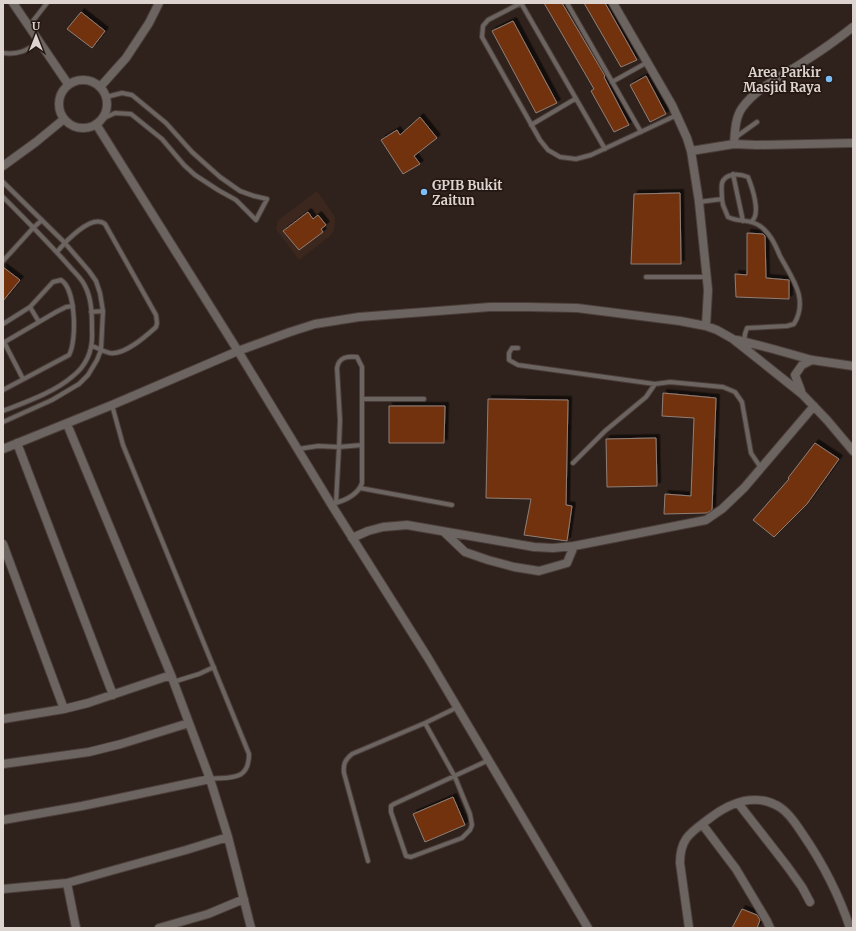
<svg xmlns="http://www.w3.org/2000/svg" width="856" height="931" font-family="Merriweather,serif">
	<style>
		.built { fill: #3b271d }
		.building { fill: #713310; stroke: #907f77; filter: url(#shadow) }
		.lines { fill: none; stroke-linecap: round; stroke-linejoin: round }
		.service-casing { stroke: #4b3d38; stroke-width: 6 }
		.minor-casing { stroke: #4b3d38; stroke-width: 10 }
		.tertiary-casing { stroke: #4b3d38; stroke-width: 10 }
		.service { stroke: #6b6460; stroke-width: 4 }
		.minor { stroke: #6b6460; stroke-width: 8 }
		.tertiary { stroke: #6b6460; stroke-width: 8 }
		.poi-dot { fill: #7bbef8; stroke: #251812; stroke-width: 1.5 }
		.labels { text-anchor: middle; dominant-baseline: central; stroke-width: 3.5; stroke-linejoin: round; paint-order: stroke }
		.poi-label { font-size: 13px; font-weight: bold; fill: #ddd3cf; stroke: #251812; text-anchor: end }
	</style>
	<defs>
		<filter id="shadow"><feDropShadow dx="3.5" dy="-3.5" stdDeviation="0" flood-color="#0009"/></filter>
	</defs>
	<rect width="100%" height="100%" fill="#2f211b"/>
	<!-- built -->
	<path class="built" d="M317 191 335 217 334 230 330 236 299 260 276 229 278 220Z"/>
	<!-- building -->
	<path class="building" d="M544 3H562L605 76 604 77 629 125 614 132 591 91 594 89Z
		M584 3H605L637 60 621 67Z
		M81 12 105 31 92 48 67 29Z
		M513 21 557 103 536 113 492 31Z
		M646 76 666 114 650 122 630 85Z
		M420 117 437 138 414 156 420 164 403 174 381 140 397 130 400 135Z
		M680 193 681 264H631L634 194Z
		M308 212 313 219 318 215 326 225 321 229 323 232 299 250 283 231Z
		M747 233 763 234 765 236 766 278 789 280V299L736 297 735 274 747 275Z
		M3 267 20 280 3 301Z
		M663 393 716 398 712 510 707 513 664 514 665 494 691 496 694 418 662 416Z
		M488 399 568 400 566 505 572 506 567 541 524 535 531 499 486 498Z
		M389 406H445L444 443H389Z
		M656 438 657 486 607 487 606 439Z
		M815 443 839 459 807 504 774 537 753 520 789 479 788 478Z
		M453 797 465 825 425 842 413 814Z
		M742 909 757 915 760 920 757 928H732Z"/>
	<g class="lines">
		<!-- service casing -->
		<g class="service-casing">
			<path id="service" d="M521 3 488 20 483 26 482 37 540 140 548 150 560 157 576 159 591 155 677 115
				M521 3 605 149
				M567 3 641 132
				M29 26 47 3
				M3 53C19 55 27 50 40 42
				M612 82 646 63
				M100 120 115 113 131 114 162 139 184 165 195 175 218 190 236 200 256 220 267 199 254 196 240 191 220 177 192 152 166 123 132 95 122 93 106 97
				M531 125 575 99
				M736 137 757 122
				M733 174 743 221
				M3 182 64 242 89 271 96 281 100 293 103 311 101 350 97 360 88 375 79 384 52 400 3 422
				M3 197C26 220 49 243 70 267 75 273 82 279 85 286 92 299 92 316 92 331 93 348 88 364 73 376 55 392 26 402 3 411
				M722 199C722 194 721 187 722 183 726 172 740 174 748 177 752 187 761 213 752 221
				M699 202 722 199 723 205 728 217C740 223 749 218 760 226 770 233 775 244 780 256 792 278 809 299 794 324L787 326 747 328 745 334 744 342
				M57 252C65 242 92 213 105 224L156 315 157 323 156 327C146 336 125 355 110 353 104 352 98 348 92 346
				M3 261 33 228 42 220
				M646 277H706
				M30 307 39 322
				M91 312 103 311
				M3 324 30 307 53 282 61 280C76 289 77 341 69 355L3 390
				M4 342 23 379
				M3 343 56 312 66 307 73 306
				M518 348H512L509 353V360L518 365 655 384
				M362 399H424
				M112 405 123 445 249 754C249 781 231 777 210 779
				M298 449 318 446 339 447 340 420 337 368C339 357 347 356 357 357L362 367V483C358 495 344 501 332 504
				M573 463 605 431 646 397 655 384 670 382 723 387 735 392 742 402 751 453 761 468
				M360 488 452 505
				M336 503 339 447 362 445
				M173 682 199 674 214 667
				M425 723 455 777 470 814 472 825 470 830 462 838 411 857 406 856 391 812V806L394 804 489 760
				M368 861 344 773C343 764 345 760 352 754L425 723 458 707"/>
		</g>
		<!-- minor casing -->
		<g class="minor-casing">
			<path id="minor" d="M613 3 672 105 687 138 691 151 699 202 708 290 706 326
				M100 87 126 58 149 23 159 3
				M734 144C735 132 735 118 742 108 757 87 788 73 808 59 824 49 839 38 853 27
				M691 151 734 144 757 145 853 143
				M738 340 773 349 812 360 853 366
				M801 391 795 375 802 365 812 360
				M67 424 171 675 210 779 228 837 251 928
				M17 443 113 695
				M3 449 112 405 238 351 290 332 315 324 359 317 490 307H528L577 308 680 321 706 326 717 330 733 339 802 394 827 420 853 451
				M444 532 465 552 488 560 514 567 539 571 567 563 574 546
				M352 538 368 531 383 527 407 525 534 547 553 548 574 546 706 520 722 509 744 488 814 406
				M3 544 64 709
				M3 719 64 709 88 703 171 675
				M3 764 89 752 121 744 189 723
				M738 803 787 866 802 887 810 902
				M3 820 82 806 210 779
				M702 824 736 869 767 921 770 928
				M67 883 76 928
				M3 889 67 883 186 850 228 837
				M159 928 208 914 244 899
				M689 928 680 863C680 837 692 832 710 818 731 802 757 792 781 808 790 814 796 824 802 833 822 862 839 895 850 928"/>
		</g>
		<!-- tertiary casing -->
		<g class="tertiary-casing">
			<path id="tertiary" d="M13 3 68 84
				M59 104a24 24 0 1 1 48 0a24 24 0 1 1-48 0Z
				M96 124 238 351 331 504 428 658 588 928
				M3 166 36 142 64 119"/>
		</g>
		<!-- service -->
		<use href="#service" class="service"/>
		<!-- minor -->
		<use href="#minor" class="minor"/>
		<!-- tertiary -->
		<use href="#tertiary" class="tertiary"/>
	</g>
	<!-- markers -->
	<g class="poi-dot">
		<circle cx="829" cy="79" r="4"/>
		<circle cx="424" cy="192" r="4"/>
	</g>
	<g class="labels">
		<!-- poi labels -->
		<g class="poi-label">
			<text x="821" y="72">Area Parkir<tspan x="821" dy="15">Masjid Raya</tspan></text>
			<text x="432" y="185" text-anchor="start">GPIB Bukit<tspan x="432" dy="15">Zaitun</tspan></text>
		</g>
	</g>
	<!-- border -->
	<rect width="856" height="931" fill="none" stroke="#ddd3cf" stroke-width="8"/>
	<!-- north arrow -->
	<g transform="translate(36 36)" stroke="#251812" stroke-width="3" paint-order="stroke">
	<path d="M0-3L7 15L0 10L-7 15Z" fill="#ddd3cf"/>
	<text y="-6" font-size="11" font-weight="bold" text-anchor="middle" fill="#ddd3cf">U</text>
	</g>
</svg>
